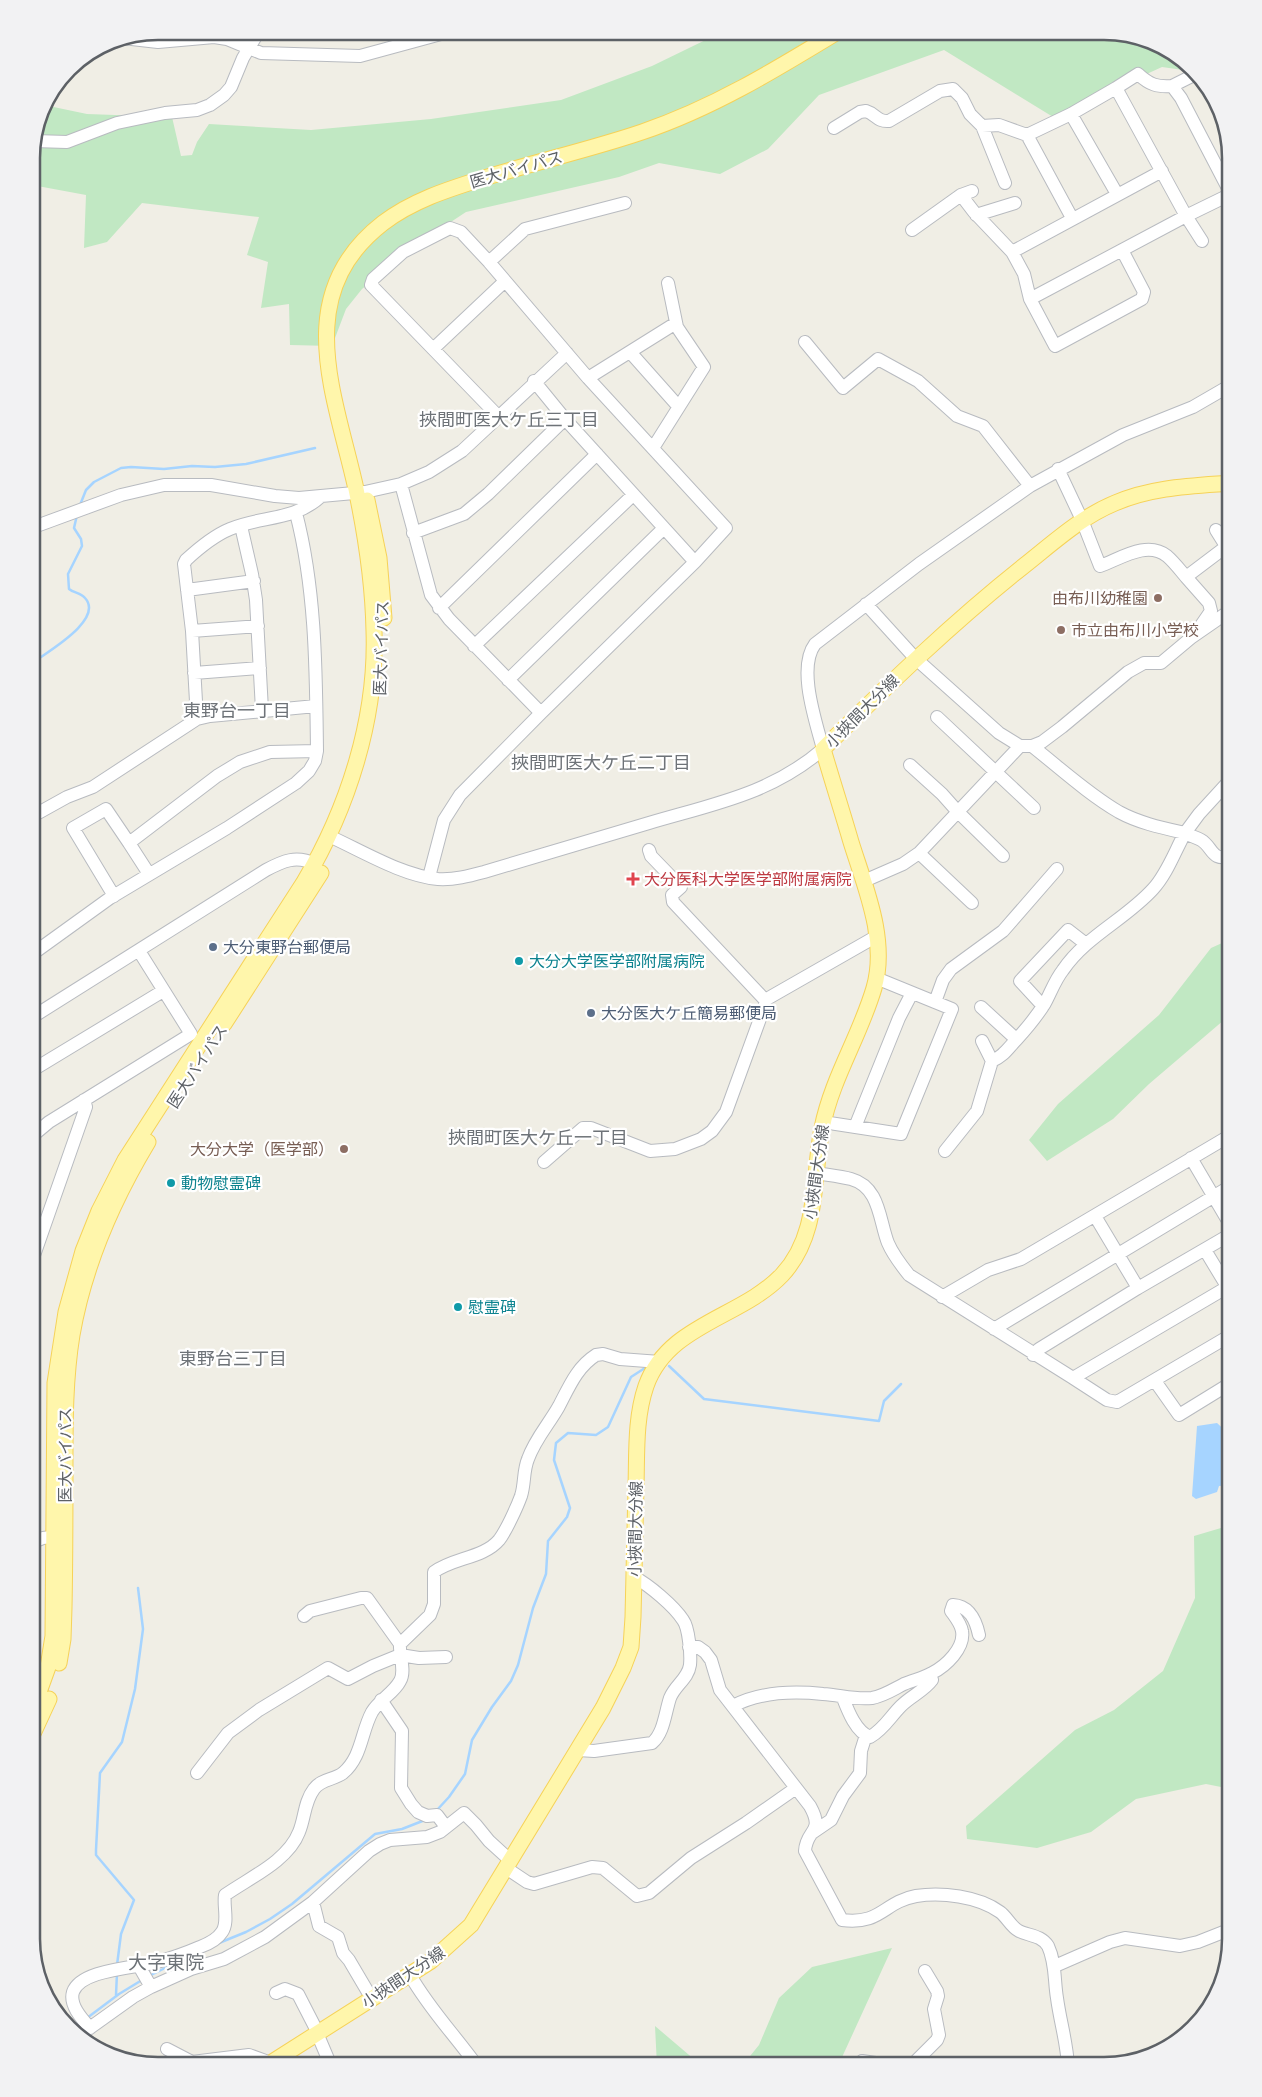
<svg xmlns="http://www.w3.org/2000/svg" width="1262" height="2097" font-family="Manrope,'Noto Sans JP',sans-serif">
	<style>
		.green { fill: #c1e8c3 }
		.water { fill: #a6d4ff }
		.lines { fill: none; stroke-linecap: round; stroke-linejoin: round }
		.stream { stroke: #a6d4ff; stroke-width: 2.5 }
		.minor-casing { stroke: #b8bbc0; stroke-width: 14 }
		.major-casing { stroke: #f6d258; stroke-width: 17 }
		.minor { stroke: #fff; stroke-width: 12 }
		.major { stroke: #fff6ab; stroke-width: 15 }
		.education-dot { fill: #8d6e63; stroke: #fff; stroke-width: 2 }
		.health-dot { fill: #e0444e; stroke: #fff; stroke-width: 2 }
		.service-dot { fill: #5c6f8a; stroke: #fff; stroke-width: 2 }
		.culture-dot { fill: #0f9aa8; stroke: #fff; stroke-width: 2 }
		.labels { text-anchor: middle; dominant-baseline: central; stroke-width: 4.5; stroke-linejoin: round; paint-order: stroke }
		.street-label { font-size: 16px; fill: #5d6166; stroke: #fff }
		.education-label { font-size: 16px; fill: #785e54; stroke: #fff; text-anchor: end }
		.health-label { font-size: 16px; fill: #be3a42; stroke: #fff; text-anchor: start }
		.service-label { font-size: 16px; fill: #4e5e75; stroke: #fff; text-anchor: start }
		.culture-label { font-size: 16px; fill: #0d838f; stroke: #fff; text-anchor: start }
		.neighbourhood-label { font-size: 18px; fill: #6e7378; stroke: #fff }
		.quarter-label { font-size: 19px; fill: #6e7378; stroke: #fff }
		.rim { fill: none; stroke: #5d6166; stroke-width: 2.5 }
	</style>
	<rect width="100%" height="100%" fill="#f0eee5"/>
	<!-- green -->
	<path class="green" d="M724 31 1112 32 1174 52 1190 71 1162 67 1116 88 1058 120 944 50 819 95 768 149 720 174 659 163 619 177 466 212 425 239 362 289 346 309 332 346 290 345 289 304 261 308 268 262 247 255 259 217 142 203 107 242 84 248 86 195 32 185V150L41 109 44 105 87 114 172 117 181 156 192 155 197 142 209 124 311 130 431 119 561 100 652 66Z
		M1231 939V1014L1149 1084 1113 1119 1047 1161 1029 1140 1058 1104 1159 1015 1211 948Z
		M1231 1525V1789L1206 1784 1136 1799 1091 1832 1037 1848 967 1839 966 1826 1075 1730 1114 1710 1163 1671 1195 1598 1194 1536Z
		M892 1948 838 2066H742L759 2045 779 1998 812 1967Z
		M655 2026 702 2066H657Z"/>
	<!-- water -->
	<path class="water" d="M1217 1423 1231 1436V1485L1219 1486 1217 1492 1196 1499 1192 1496 1197 1426Z"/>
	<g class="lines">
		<!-- stream -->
		<path class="stream" d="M80 505 86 490 94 482 121 468 131 467 164 469 192 466 215 467 246 464 315 448
			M31 664C45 653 105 620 85 598 81 593 74 593 69 589L68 574 82 546 81 539 74 528 77 515
			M669 1366 704 1399 879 1421 884 1401 901 1384
			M437 1810 449 1797 465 1774 472 1740 492 1707 511 1681 518 1665 533 1608 546 1574 548 1541 567 1517 570 1508 554 1460 556 1443 568 1433 596 1435 608 1427 631 1377 648 1366
			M219 1943 246 1932 270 1919 292 1904 375 1834 402 1829 425 1820
			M117 1965 121 1934 134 1900 96 1855V1850L100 1773 122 1742 135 1689 143 1629 138 1588
			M149 1976 173 1964
			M116 1995 117 1973
			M87 2018 119 1994 142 1980
			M72 2027 80 2022"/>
		<!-- minor casing -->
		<g class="minor-casing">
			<path id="minor" d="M123 38 158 42 214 37 227 39 261 53 360 56 452 31
				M1172 86 1194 75
				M1116 88 1138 74C1150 85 1157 87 1172 86L1181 98 1231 194
				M1213 97 1219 109
				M1071 114 1117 194
				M982 126 1005 183
				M834 128 860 112 866 111C876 114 877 122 889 121L940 91 953 89 962 98 970 114 982 126 999 125 1027 135 1071 114 1116 88 1186 216 1202 241
				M1027 135 1072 218
				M34 141 67 142 117 123 165 113 197 110 210 105 224 95 231 87 243 58 259 31
				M961 195 974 212 1012 252 1024 274 1030 299 1055 346 1142 299 1144 292 1122 250
				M976 215 1015 203
				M912 230 961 195 972 191
				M1012 252 1162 171
				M489 262 525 229 625 203
				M1030 299 1186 216 1231 194
				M805 342 843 388 878 359 918 381 957 416 983 426 1030 486
				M433 349 504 282
				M630 352 678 406
				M588 378 676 323
				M534 381 565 419 695 562
				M653 448 704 367 677 327 668 283
				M1058 469 1082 520 1100 566C1120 559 1147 540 1167 556 1174 562 1180 570 1186 577L1231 543
				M401 484 431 595 449 619 541 713
				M241 526 252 574 256 600 262 710
				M31 528 121 495 164 485H211L275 496 299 498 365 492 401 484 429 472 462 451 567 353
				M1216 530 1226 546
				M413 533 464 514 488 494 565 419
				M1186 577 1209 603 1211 611 1200 627
				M187 590 254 581
				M866 604 915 658 999 733 1020 746H1032L1042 742 1062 727 1128 672 1144 663H1161L1192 637 1231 610
				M439 608 597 454
				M192 631 258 626
				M474 646 633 495
				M194 673 260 668
				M508 680 664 528
				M937 717 1034 808
				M197 719 192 631 184 564 186 560C199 548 213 536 230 529 260 516 294 521 320 497
				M910 765 942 794 958 812 1003 856
				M31 817 67 797 93 787 197 719 210 716 316 706
				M329 836C362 851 403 876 438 879 454 880 469 876 484 872 539 856 594 839 649 823 713 804 771 794 823 749 816 722 797 668 815 644L919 564 1030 486 1123 435 1193 407 1231 385
				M919 853 972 903
				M1231 856C1211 862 1213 847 1201 840 1196 837 1190 836 1185 833L1199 814 1231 779
				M149 874 129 843 217 776 240 762 270 752 317 751
				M429 877 444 820 460 795 541 713 695 562 726 528 588 378 489 262 461 232 450 228 403 252 373 279 371 285 498 416
				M864 881 903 864 919 853 1020 746
				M114 896 73 828 106 809 129 843
				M31 955 110 898 227 828 296 783 309 771 315 761 317 751C316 672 316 590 296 513
				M765 1000 877 936
				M935 1002 943 980 951 969 1003 931 1057 869
				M1043 1006 1020 981 1068 930 1086 944
				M981 1007 1016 1039
				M31 1018 266 870C283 861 296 855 315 864
				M982 1041 992 1061
				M31 1071 163 991
				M823 1122 901 1134 952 1009 876 978
				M855 1127 899 1018 912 993
				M31 1137 49 1122 191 1034 139 951
				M945 1151 977 1111 992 1061C1004 1056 1008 1048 1017 1039 1027 1028 1037 1016 1045 1003 1051 992 1055 980 1063 970 1086 936 1126 919 1153 889 1167 874 1175 851 1185 833 1163 828 1139 823 1119 812 1088 794 1060 768 1032 746
				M1191 1158 1231 1226
				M544 1162 583 1128H591L650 1151 675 1149 701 1139 712 1131 726 1112 765 1005V1000L673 902 672 895 681 887 651 856 649 850
				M816 1173C828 1175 840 1176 851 1179 880 1187 879 1220 888 1243 893 1255 901 1265 909 1275L1073 1378 1231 1285
				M1095 1216 1138 1288
				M1205 1250 1231 1293
				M31 1264 86 1107 84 1100
				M942 1297 988 1270 1021 1259 1231 1135
				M994 1329 1231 1186
				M1033 1355 1039 1349 1138 1288 1231 1234
				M1073 1378 1107 1400 1117 1402 1231 1335
				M1155 1381 1179 1415 1231 1383
				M31 1543 43 1538 51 1537
				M304 1616 310 1611 361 1598H367L400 1644
				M689 1647H698L705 1652 711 1660 720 1690 810 1806C825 1833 806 1829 805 1851L842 1920C882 1925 883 1902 916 1896 941 1892 978 1896 1000 1912 1007 1917 1011 1927 1019 1931 1029 1936 1041 1935 1048 1946 1056 1963 1054 1981 1057 1998 1060 2021 1067 2043 1068 2066
				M843 1698C848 1711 856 1732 870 1737 884 1729 890 1717 901 1706 911 1696 924 1691 932 1680L930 1674
				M381 1700 402 1731 401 1788 411 1804 418 1812 427 1816 437 1815 446 1827
				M733 1706C759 1692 794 1691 823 1694 840 1695 855 1700 872 1698 884 1696 894 1689 904 1684 913 1680 924 1678 932 1673 946 1666 965 1648 962 1631 961 1624 956 1618 951 1611L953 1605C970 1606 976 1621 979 1635
				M578 1750 594 1751 652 1743C664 1733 665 1713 670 1698 675 1685 688 1679 690 1665 691 1655 689 1628 683 1620 674 1606 649 1585 634 1577
				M197 1773 228 1733 259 1710 328 1668 348 1679 373 1666 400 1655 419 1658 446 1657
				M812 1833 831 1820 843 1796 860 1773 861 1751 866 1735
				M506 1868 527 1882 534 1884 592 1867 603 1868 637 1896 649 1893 691 1858 746 1823 796 1788
				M313 1902 319 1926 338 1937 343 1953 349 1960 372 1999
				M139 1966 151 1987
				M1055 1966 1110 1942 1125 1938 1180 1946 1198 1942 1231 1929
				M410 1975C430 2010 454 2034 477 2066
				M276 1993 285 1989 298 1994 318 2033
				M90 2028C82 2019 69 2005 73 1992 81 1969 137 1968 157 1962 172 1958 186 1953 200 1947 208 1944 217 1940 222 1932 229 1922 223 1906 225 1895 249 1878 288 1861 299 1832 305 1818 304 1802 314 1789 321 1779 334 1780 343 1773 362 1757 361 1732 372 1712 379 1700 394 1693 400 1681 406 1671 399 1655 400 1644L430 1615 434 1604V1572C452 1558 484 1558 499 1540 506 1531 517 1507 521 1496 525 1484 523 1471 528 1459 535 1439 549 1424 559 1406 569 1387 577 1367 596 1355L603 1354 620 1359 660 1362
				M317 2033 331 2066
				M80 2035 133 1997 151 1987 191 1969 224 1959 265 1937 313 1902 369 1851 380 1844 390 1840 427 1837 440 1832 464 1813 476 1825 489 1841 511 1861
				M167 2049 192 2062 249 2055 271 2063
				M862 2061 896 2066
				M911 2066 937 2040 939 2035 934 2009 938 1996 937 1991 925 1971"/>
		</g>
		<!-- major casing -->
		<g class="major-casing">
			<path id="major" d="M367 500 379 558 384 618
				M224 1024 321 873
				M59 1663 63 1639 64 1608C65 1560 65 1512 65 1464 65 1421 65 1378 72 1335 84 1266 112 1202 148 1142
				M31 1714 48 1667 53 1636 55 1383 66 1312 83 1251 99 1211 125 1160 304 882C348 808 377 718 374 631 373 583 366 536 356 489 335 394 290 295 383 223 412 201 446 190 481 179 534 162 589 150 642 132 713 108 775 70 839 31
				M31 1738 49 1699
				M266 2066 431 1961 471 1925 603 1708 623 1668 631 1647 633 1617C634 1574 635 1530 636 1487 637 1453 635 1418 646 1386 668 1324 741 1318 782 1275 820 1234 812 1179 822 1128 832 1078 860 1036 874 988 888 940 865 887 851 842 842 811 832 780 823 749 888 685 953 622 1025 565 1054 542 1081 517 1115 503 1152 487 1191 486 1231 483"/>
		</g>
		<!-- minor -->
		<use href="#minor" class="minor"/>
		<!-- major -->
		<use href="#major" class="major"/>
	</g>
	<!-- markers -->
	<g class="education-dot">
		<circle cx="1158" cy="598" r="5"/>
		<circle cx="1061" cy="630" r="5"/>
		<circle cx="344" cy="1149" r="5"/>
	</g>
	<path class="health-dot" d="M630.5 871.5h5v5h5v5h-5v5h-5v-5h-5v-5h5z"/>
	<g class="service-dot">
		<circle cx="213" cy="947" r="5"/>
		<circle cx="591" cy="1013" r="5"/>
	</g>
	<g class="culture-dot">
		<circle cx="519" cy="961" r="5"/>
		<circle cx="171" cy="1183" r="5"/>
		<circle cx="458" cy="1307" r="5"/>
	</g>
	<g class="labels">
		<!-- street labels -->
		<g class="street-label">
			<text transform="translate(516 169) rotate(-16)">医大バイパス</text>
			<text transform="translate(381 648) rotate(-88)">医大バイパス</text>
			<text transform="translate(862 711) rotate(-45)">小挾間大分線</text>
			<text transform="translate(197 1066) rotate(-57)">医大バイパス</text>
			<text transform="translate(816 1172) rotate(-82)">小挾間大分線</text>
			<text transform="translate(65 1455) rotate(-90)">医大バイパス</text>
			<text transform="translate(635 1529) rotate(-89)">小挾間大分線</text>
			<text transform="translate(403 1977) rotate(-34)">小挾間大分線</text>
		</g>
		<!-- education labels -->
		<g class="education-label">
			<text x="1148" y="598">由布川幼稚園</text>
			<text x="1071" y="630" text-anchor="start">市立由布川小学校</text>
			<text x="334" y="1149">大分大学（医学部）</text>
		</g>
		<!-- health labels -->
		<g class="health-label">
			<text x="644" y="879">大分医科大学医学部附属病院</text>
		</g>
		<!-- service labels -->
		<g class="service-label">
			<text x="223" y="947">大分東野台郵便局</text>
			<text x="601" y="1013">大分医大ケ丘簡易郵便局</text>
		</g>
		<!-- culture labels -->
		<g class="culture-label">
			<text x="529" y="961">大分大学医学部附属病院</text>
			<text x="181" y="1183">動物慰霊碑</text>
			<text x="468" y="1307">慰霊碑</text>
		</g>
		<!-- neighbourhood labels -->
		<g class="neighbourhood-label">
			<text x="509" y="419">挾間町医大ケ丘三丁目</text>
			<text x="237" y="710">東野台一丁目</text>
			<text x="601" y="762">挾間町医大ケ丘二丁目</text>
			<text x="538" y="1137">挾間町医大ケ丘一丁目</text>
			<text x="233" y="1358">東野台三丁目</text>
		</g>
		<!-- quarter labels -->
		<g class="quarter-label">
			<text x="166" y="1962">大字東院</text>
		</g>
	</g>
	<!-- crop -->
	<path d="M0 0H1262V2097H0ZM158 40H1104A118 118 0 0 1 1222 158V1939A118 118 0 0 1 1104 2057H158A118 118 0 0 1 40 1939V158A118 118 0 0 1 158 40Z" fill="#f2f2f3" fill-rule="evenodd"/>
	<path class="rim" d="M158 40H1104A118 118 0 0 1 1222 158V1939A118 118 0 0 1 1104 2057H158A118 118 0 0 1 40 1939V158A118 118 0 0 1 158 40Z"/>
</svg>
